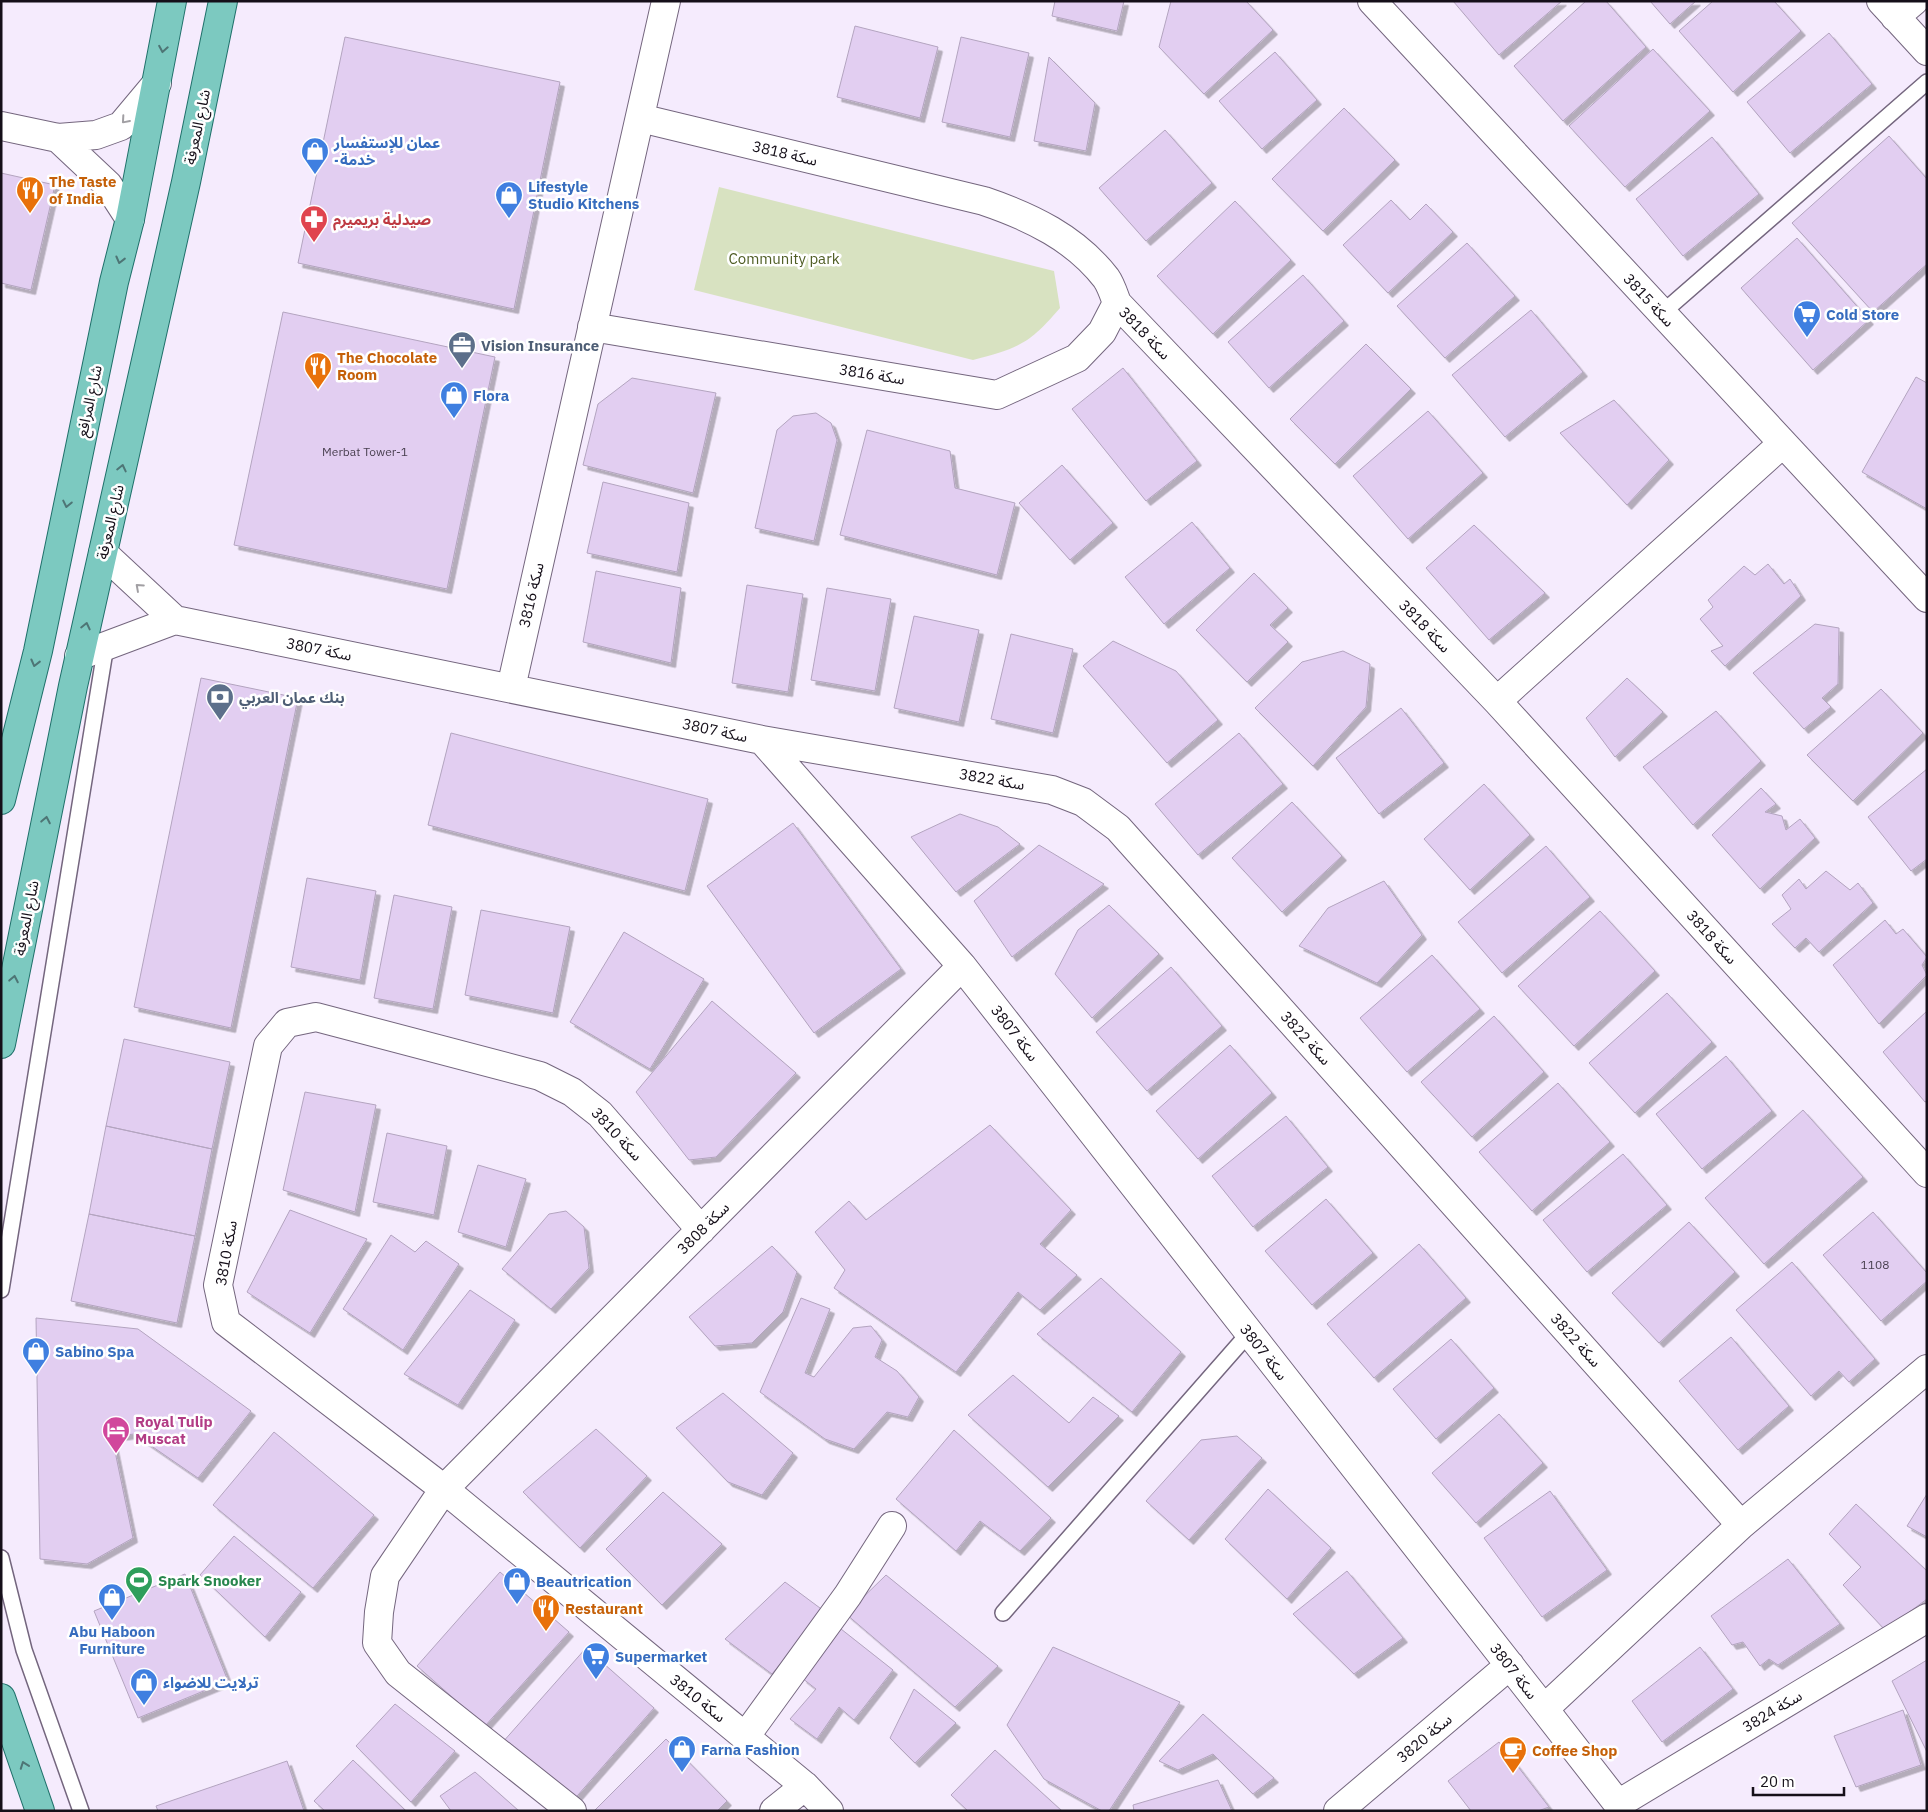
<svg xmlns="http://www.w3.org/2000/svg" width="1928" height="1812" font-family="'IBM Plex Sans','Noto Sans Arabic',sans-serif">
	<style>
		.park { fill: #d8e2c1 }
		.building { fill: #e2cef1; stroke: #b3a4bf; filter: url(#shadow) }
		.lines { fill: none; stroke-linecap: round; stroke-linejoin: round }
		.lane-casing { stroke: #74667e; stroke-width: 18 }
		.street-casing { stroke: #74667e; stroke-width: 30 }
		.primary-casing { stroke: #1f706a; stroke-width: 30 }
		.lane { stroke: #fff; stroke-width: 15 }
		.street { stroke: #fff; stroke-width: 28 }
		.primary { stroke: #7cc9c0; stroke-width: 28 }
		.oneway { stroke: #4e7575 }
		.oneway2 { stroke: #a19fa3 }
		.labels { text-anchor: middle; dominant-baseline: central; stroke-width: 5; stroke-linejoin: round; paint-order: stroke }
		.number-label { font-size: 12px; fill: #483f4f }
		.street-label { font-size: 15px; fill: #150f19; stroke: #fff }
		.shop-label { font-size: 15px; font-weight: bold; fill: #366cbe; stroke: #fff; text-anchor: start }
		.food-label { font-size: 15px; font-weight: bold; fill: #c56008; stroke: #fff; text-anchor: start }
		.health-label { font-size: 15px; font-weight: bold; fill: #be3a42; stroke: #fff; text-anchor: start }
		.park-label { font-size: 15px; fill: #4f5d24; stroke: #fff }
		.service-label { font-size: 15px; font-weight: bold; fill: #4e5e75; stroke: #fff; text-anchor: start }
		.hotel-label { font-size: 15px; font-weight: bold; fill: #b23c85; stroke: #fff; text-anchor: start }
		.leisure-label { font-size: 15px; font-weight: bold; fill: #27864d; stroke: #fff; text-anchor: start }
	</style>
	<defs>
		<filter id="shadow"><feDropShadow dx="4.5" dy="4.5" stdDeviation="0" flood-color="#0004"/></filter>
	</defs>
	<rect width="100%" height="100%" fill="#f5ebfd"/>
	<!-- park -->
	<path class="park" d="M719 187 1054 271 1060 308C1029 344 1019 348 973 360L694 290Z"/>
	<!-- building -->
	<path class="building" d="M1055 1H1124L1117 31 1052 16Z
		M1171 1H1246L1273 30 1204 94 1159 47Z
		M1453 1H1562L1499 55Z
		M1586 1H1606L1646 47 1563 121 1514 66Z
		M1650 1H1696L1670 24Z
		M1713 1H1774L1801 31 1733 92 1679 31Z
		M855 26 938 47 920 118 837 97Z
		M1829 33 1872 84 1790 153 1747 102Z
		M345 37 560 82 514 309 298 263Z
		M961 37 1029 53 1010 137 942 122Z
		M1653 49 1710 111 1625 187 1569 126Z
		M1275 52 1317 100 1262 149 1219 101Z
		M1049 57 1095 103 1086 151 1034 141Z
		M1344 108 1395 160 1323 231 1272 179Z
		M1165 130 1212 183 1146 241 1099 188Z
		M1889 136 1927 179V264L1873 312 1792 223Z
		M1712 137 1759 194 1683 256 1636 199Z
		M1 173 55 185 31 290 1 283Z
		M1391 200 1410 220 1426 204 1453 232 1388 293 1343 245Z
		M1235 201 1291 260 1213 334 1157 276Z
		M1797 238 1869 320 1813 370 1741 288Z
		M1467 243 1515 296 1445 358 1397 306Z
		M1303 275 1344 321 1269 388 1228 342Z
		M1531 310 1583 372 1505 437 1452 375Z
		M283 312 495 357 447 589 234 545Z
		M1366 344 1411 389 1335 464 1290 419Z
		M1123 368 1197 461 1146 501 1072 409Z
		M1916 377 1927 383V509L1862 472Z
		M632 378 716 393 693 493 583 465 598 404Z
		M1614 400 1669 460 1627 505 1560 433Z
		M1428 411 1483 473 1408 539 1353 476Z
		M816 413 831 423 837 440 814 541 755 528 777 430 793 416Z
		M867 430 950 451 955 488 1015 503 997 575 840 535Z
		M1062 465 1113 523 1070 560 1019 503Z
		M603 482 689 503 677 572 587 553Z
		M1192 522 1230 568 1164 624 1125 577Z
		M1474 525 1545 593 1489 640 1426 568Z
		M1768 564 1784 584 1790 579 1801 596 1725 666 1711 651 1723 646 1700 619 1713 607 1708 600 1744 566 1755 575Z
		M596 571 681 588 671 663 583 642Z
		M1254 573 1288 608 1270 625 1288 642 1247 682 1196 630Z
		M747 585 803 594 788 692 732 683Z
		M827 588 891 599 875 691 811 680Z
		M914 616 979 630 959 722 894 708Z
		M1815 624 1839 628 1838 684 1822 698 1831 707 1804 729 1753 673Z
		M1011 634 1073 649 1053 733 991 719Z
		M1113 641 1176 671 1218 720 1167 763 1083 666Z
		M1343 651 1370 664 1366 707 1313 766 1255 708 1302 662Z
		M201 678 298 698 231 1028 134 1007Z
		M1627 678 1663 712 1615 757 1586 718Z
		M1881 689 1923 733 1853 801 1807 755Z
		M1401 708 1444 763 1379 814 1336 758Z
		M1716 711 1761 761 1693 825 1643 767Z
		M451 733 708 799 685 891 428 825Z
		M1239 733 1283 784 1198 855 1155 804Z
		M1927 769V859L1911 871 1868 817Z
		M1484 784 1530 835 1470 890 1424 839Z
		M1761 788 1776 804 1765 812 1782 816 1786 830 1800 819 1815 838 1760 889 1712 835Z
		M1292 802 1342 856 1282 912 1232 858Z
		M960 814 998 827 1020 844 956 892 911 837Z
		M793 823 901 969 814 1033 707 886Z
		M1039 845 1104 884 1012 957 974 901Z
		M1546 846 1590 897 1502 973 1458 922Z
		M1826 871 1850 890 1858 883 1873 903 1819 952 1806 938 1795 948 1772 924 1791 909 1782 895 1799 879 1806 889Z
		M307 878 376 891 360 980 291 967Z
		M1384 881 1422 935 1377 983 1299 946 1328 908Z
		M394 895 452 907 433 1009 374 998Z
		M1109 905 1159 954 1092 1018 1055 974 1078 930Z
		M481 910 570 927 553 1013 465 995Z
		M1600 911 1655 971 1574 1046 1518 986Z
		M1885 920 1896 934 1903 929 1927 957 1922 965 1927 975 1879 1024 1833 965Z
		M624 932 704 979 650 1069 570 1022Z
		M1432 955 1480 1009 1407 1072 1360 1018Z
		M1171 967 1222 1026 1147 1091 1096 1032Z
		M1667 993 1712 1042 1635 1113 1589 1063Z
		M712 1001 796 1073 716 1157 689 1160 636 1092Z
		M1927 1011V1100L1925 1102 1883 1052Z
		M1494 1016 1544 1072 1472 1137 1421 1082Z
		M124 1039 230 1062 212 1149 106 1126Z
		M1230 1045 1272 1093 1198 1159 1156 1111Z
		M1726 1056 1772 1111 1702 1169 1656 1114Z
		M1558 1083 1610 1142 1532 1211 1479 1152Z
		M305 1092 376 1105 355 1212 283 1190Z
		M1803 1110 1863 1177 1764 1264 1705 1198Z
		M1286 1116 1328 1167 1253 1227 1212 1176Z
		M990 1125 1071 1210 1040 1244 1077 1275 1040 1310 1018 1292 956 1372 834 1288 845 1270 815 1232 849 1201 866 1220Z
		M106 1126 212 1149 195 1236 89 1214Z
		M387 1133 447 1146 434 1215 373 1202Z
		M1623 1154 1667 1205 1587 1272 1543 1220Z
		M478 1165 526 1179 506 1247 458 1232Z
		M1326 1199 1373 1253 1312 1305 1265 1251Z
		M290 1210 367 1239 310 1333 247 1292Z
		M566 1211 584 1227 589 1268 551 1309 502 1269 549 1214Z
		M1873 1212 1927 1273V1281L1881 1321 1823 1255Z
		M89 1214 195 1236 177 1323 71 1301Z
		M1689 1222 1735 1272 1659 1343 1612 1293Z
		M391 1235 415 1252 426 1241 459 1264 403 1350 343 1309Z
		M1419 1244 1466 1298 1374 1378 1327 1324Z
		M772 1246 797 1272 783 1312 752 1343 715 1346 689 1317Z
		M1792 1262 1875 1359 1849 1382 1839 1371 1811 1396 1736 1310Z
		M1101 1278 1181 1352 1132 1412 1037 1334Z
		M470 1290 515 1320 458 1405 404 1374Z
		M801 1298 830 1309 805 1373 814 1377 853 1328 871 1326 882 1340 875 1357 897 1371 919 1397 908 1417 887 1412 854 1449 825 1439 760 1392Z
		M36 1318 138 1329 251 1411 198 1478 134 1434 112 1437 133 1538 87 1564 40 1559Z
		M1731 1337 1789 1406 1738 1450 1679 1381Z
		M1451 1339 1494 1388 1436 1439 1393 1389Z
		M1013 1375 1069 1423 1093 1397 1119 1416 1048 1487 968 1415Z
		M723 1393 793 1453 762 1495 728 1482 676 1428Z
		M1499 1414 1543 1463 1476 1523 1432 1473Z
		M596 1429 647 1476 580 1548 523 1492Z
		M954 1430 1051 1518 1020 1551 980 1521 956 1551 896 1499Z
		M274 1432 374 1515 313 1588 213 1505Z
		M1237 1436 1262 1458 1189 1540 1146 1501 1201 1440Z
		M1268 1489 1331 1548 1287 1599 1225 1539Z
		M1550 1491 1607 1570 1542 1617 1484 1538Z
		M663 1492 722 1544 662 1605 606 1549Z
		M1927 1494V1537L1907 1526Z
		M1856 1504 1927 1571V1599L1885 1630 1843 1585 1861 1567 1829 1534Z
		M234 1536 301 1592 265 1637 200 1575Z
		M1788 1559 1840 1624 1778 1665 1769 1659 1760 1666 1743 1642 1732 1645 1711 1616Z
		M1347 1571 1403 1638 1354 1674 1293 1614Z
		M500 1572 569 1632 485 1726 417 1666Z
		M185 1574 228 1681 138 1718 94 1611Z
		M886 1575 998 1666 955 1707 846 1614Z
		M785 1582 824 1611 772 1674 725 1639Z
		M841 1629 893 1670 854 1720 839 1707 817 1739 790 1719 816 1689 802 1678Z
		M1053 1647 1180 1702 1109 1811H1102L1044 1779 1007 1725Z
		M1700 1647 1733 1689 1662 1742 1632 1701Z
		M586 1648 654 1708 571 1803 502 1743Z
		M1927 1660V1752L1892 1681Z
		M914 1689 956 1723 915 1763 890 1738Z
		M395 1704 455 1751 411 1802 356 1746Z
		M1903 1710 1921 1765 1856 1787 1834 1736Z
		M1203 1714 1274 1778 1253 1794 1213 1754 1178 1770 1159 1761Z
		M666 1739 727 1801 717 1811H594Z
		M1499 1742 1549 1807 1538 1811H1471L1448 1781Z
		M995 1750 1062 1811H968L951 1795Z
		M353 1760 406 1811H325L314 1801Z
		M287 1761 304 1811H158L156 1806Z
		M475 1772 519 1811H451L440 1796Z
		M1218 1780 1232 1811H1134L1133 1805Z"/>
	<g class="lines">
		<!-- lane casing -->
		<g class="lane-casing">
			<path id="lane" d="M1661 314 1927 82
				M1 1290 106 645
				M1 1558 24 1650 81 1811
				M1003 1613 1249 1333"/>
		</g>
		<!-- street casing -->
		<g class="street-casing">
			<path id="street" d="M1372 1 1927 598
				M1881 1 1927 51
				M1895 17 1914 1
				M640 118 984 201C1031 217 1075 238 1106 278 1111 285 1114 295 1117 303L1497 701 1927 1173
				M1 126 58 138 96 135 121 126 157 83
				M58 138 108 185 130 219
				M592 327 997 395 1077 358 1102 332 1117 303
				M103 553 175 620 762 740 962 966 1544 1709 1618 1804 1621 1811
				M79 656 175 620
				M511 688 666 1
				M1497 701 1782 444
				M762 740 1052 790 1083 802 1118 828 1741 1525
				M701 1230 600 1114 572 1092 540 1076 316 1017 287 1023 268 1046 218 1285 226 1322 444 1489 805 1786 829 1811
				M1544 1709 1741 1525 1927 1369
				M745 1737 848 1595 892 1526
				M1618 1804 1927 1618
				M572 1811 398 1673 377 1643 379 1612 385 1576 444 1489 962 966
				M774 1811 805 1786
				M1338 1811 1510 1665"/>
		</g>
		<!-- primary casing -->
		<g class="primary-casing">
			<path id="primary" d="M1 800 38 651 114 282 130 219 172 1
				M1 1044 73 686 186 182 223 1
				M1 1698 40 1811"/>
		</g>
		<!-- lane -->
		<use href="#lane" class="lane"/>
		<!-- street -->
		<use href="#street" class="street"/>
		<!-- primary -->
		<use href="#primary" class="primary"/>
	</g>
	<!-- one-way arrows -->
	<defs><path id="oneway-chevron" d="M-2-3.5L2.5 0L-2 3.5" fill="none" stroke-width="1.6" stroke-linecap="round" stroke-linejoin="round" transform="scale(1.25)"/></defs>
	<g class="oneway">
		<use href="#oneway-chevron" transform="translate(163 49) rotate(100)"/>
		<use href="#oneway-chevron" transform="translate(120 260) rotate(104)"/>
		<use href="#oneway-chevron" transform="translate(122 468) rotate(-77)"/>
		<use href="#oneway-chevron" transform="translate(67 504) rotate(102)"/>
		<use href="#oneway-chevron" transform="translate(86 626) rotate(-77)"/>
		<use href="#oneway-chevron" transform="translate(35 663) rotate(104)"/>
		<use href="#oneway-chevron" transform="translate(46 820) rotate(-79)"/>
		<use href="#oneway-chevron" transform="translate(14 979) rotate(-79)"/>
		<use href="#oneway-chevron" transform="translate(24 1765) rotate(-110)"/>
	</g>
	<g class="oneway2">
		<use href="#oneway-chevron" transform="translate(125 120) rotate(131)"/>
		<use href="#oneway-chevron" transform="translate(139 587) rotate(-138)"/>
	</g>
	<!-- icons -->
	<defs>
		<g id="shop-pin" transform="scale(1.4375)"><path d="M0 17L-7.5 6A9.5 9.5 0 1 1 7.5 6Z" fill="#3f7fe0" stroke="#fff"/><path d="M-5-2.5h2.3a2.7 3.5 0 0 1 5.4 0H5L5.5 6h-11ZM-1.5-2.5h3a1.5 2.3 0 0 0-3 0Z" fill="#fff"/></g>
		<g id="restaurant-pin" transform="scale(1.4375)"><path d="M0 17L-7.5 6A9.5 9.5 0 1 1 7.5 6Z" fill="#e8710a" stroke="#fff"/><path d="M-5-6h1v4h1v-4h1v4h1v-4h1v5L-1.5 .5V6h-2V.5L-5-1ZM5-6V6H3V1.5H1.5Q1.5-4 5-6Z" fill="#fff"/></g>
		<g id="pharmacy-pin" transform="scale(1.4375)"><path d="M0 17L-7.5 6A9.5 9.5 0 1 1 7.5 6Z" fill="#e0444e" stroke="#fff"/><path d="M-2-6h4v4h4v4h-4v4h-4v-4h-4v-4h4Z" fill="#fff"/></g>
		<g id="supermarket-pin" transform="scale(1.4375)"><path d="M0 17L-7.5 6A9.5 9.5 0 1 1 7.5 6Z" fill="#3f7fe0" stroke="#fff"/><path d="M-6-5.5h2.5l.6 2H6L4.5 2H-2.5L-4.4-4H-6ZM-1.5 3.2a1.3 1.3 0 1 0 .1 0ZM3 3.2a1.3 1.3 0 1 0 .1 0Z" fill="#fff"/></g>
		<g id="office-pin" transform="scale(1.4375)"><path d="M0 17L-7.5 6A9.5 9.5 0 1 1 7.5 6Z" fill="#5c6f8a" stroke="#fff"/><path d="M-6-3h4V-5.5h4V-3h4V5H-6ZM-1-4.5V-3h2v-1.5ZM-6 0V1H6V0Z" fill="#fff"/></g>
		<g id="bank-pin" transform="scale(1.4375)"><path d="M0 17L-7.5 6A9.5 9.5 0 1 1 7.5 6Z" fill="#5c6f8a" stroke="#fff"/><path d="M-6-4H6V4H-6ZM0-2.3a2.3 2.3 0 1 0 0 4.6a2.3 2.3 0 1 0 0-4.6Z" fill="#fff"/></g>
		<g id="hotel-pin" transform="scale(1.4375)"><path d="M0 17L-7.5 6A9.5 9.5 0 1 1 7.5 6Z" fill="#d1479c" stroke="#fff"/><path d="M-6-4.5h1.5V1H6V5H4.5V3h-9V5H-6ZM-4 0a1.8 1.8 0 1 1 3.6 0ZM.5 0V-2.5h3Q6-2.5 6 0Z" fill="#fff"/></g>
		<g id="stadium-pin" transform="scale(1.4375)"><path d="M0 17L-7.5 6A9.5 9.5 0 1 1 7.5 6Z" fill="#2e9e5b" stroke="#fff"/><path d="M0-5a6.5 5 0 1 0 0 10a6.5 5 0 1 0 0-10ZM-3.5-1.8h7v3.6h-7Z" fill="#fff"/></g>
		<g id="cafe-pin" transform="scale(1.4375)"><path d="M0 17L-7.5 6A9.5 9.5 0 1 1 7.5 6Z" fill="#e8710a" stroke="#fff"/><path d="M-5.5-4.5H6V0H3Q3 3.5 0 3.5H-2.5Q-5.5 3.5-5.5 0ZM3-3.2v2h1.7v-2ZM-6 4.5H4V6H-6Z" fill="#fff"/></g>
	</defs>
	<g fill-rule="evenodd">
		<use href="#shop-pin" x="315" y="151"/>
		<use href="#restaurant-pin" x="30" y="190"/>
		<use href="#shop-pin" x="509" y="195"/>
		<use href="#pharmacy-pin" x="314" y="219"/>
		<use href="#supermarket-pin" x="1807" y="314"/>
		<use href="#office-pin" x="462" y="345"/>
		<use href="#restaurant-pin" x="318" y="366"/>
		<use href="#shop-pin" x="454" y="395"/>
		<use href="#bank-pin" x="220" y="697"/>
		<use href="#shop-pin" x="36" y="1351"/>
		<use href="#hotel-pin" x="116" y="1430"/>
		<use href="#stadium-pin" x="139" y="1580"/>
		<use href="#shop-pin" x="517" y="1581"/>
		<use href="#shop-pin" x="112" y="1597"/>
		<use href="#restaurant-pin" x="546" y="1608"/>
		<use href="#supermarket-pin" x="596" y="1656"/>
		<use href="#shop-pin" x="144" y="1682"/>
		<use href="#shop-pin" x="682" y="1749"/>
		<use href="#cafe-pin" x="1513" y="1750"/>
	</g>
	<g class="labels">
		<!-- number labels -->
		<g class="number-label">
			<text x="365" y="451">Merbat Tower-1</text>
			<text x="1875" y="1264">1108</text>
		</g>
		<!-- street labels -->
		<g class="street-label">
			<text transform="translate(197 127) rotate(-78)">شارع المعرفة</text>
			<text transform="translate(785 153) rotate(13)">سكة 3818</text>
			<text transform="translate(1649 300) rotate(47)">سكة 3815</text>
			<text transform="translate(1145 333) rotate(46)">سكة 3818</text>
			<text transform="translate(872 374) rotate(9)">سكة 3816</text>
			<text transform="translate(89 401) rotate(-78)">شارع المرافع</text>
			<text transform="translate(110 522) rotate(-77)">شارع المعرفة</text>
			<text transform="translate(531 595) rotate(-77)">سكة 3816</text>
			<text transform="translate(1425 626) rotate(46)">سكة 3818</text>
			<text transform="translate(319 649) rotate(11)">سكة 3807</text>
			<text transform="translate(715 730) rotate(12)">سكة 3807</text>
			<text transform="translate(992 779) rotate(10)">سكة 3822</text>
			<text transform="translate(26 918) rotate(-79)">شارع المعرفة</text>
			<text transform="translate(1712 937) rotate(48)">سكة 3818</text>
			<text transform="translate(1015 1033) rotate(52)">سكة 3807</text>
			<text transform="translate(1306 1038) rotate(48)">سكة 3822</text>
			<text transform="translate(617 1134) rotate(47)">سكة 3810</text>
			<text transform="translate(703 1228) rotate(-45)">سكة 3808</text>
			<text transform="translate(226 1253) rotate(-80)">سكة 3810</text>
			<text transform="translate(1576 1340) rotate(48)">سكة 3822</text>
			<text transform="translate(1264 1352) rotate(52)">سكة 3807</text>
			<text transform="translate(1514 1671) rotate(52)">سكة 3807</text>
			<text transform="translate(698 1698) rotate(39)">سكة 3810</text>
			<text transform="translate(1772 1711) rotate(-31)">سكة 3824</text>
			<text transform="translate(1424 1738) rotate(-40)">سكة 3820</text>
		</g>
		<!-- shop labels -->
		<g class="shop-label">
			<text x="334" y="142">عمان للإستفسار<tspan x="334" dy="17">-خدمة</tspan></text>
			<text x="528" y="186">Lifestyle<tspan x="528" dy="17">Studio Kitchens</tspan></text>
			<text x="1826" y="314">Cold Store</text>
			<text x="473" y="395">Flora</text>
			<text x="55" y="1351">Sabino Spa</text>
			<text x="536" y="1581">Beautrication</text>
			<text x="112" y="1631" text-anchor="middle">Abu Haboon<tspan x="112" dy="17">Furniture</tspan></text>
			<text x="615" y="1656">Supermarket</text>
			<text x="163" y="1682">ترلايت للاضواء</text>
			<text x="701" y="1749">Farna Fashion</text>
		</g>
		<!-- food labels -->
		<g class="food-label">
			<text x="49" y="181">The Taste<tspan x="49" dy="17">of India</tspan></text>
			<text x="337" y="357">The Chocolate<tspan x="337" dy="17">Room</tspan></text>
			<text x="565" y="1608">Restaurant</text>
			<text x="1532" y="1750">Coffee Shop</text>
		</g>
		<!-- health labels -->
		<g class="health-label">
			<text x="333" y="219">صيدلية بريميرم</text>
		</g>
		<!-- park labels -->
		<g class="park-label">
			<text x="784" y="258">Community park</text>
		</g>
		<!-- service labels -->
		<g class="service-label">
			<text x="481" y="345">Vision Insurance</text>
			<text x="239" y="697">بنك عمان العربي</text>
		</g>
		<!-- hotel labels -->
		<g class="hotel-label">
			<text x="135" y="1421">Royal Tulip<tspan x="135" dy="17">Muscat</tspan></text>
		</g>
		<!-- leisure labels -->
		<g class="leisure-label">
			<text x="158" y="1580">Spark Snooker</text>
		</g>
	</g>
	<!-- border -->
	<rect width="1928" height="1812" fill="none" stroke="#150f19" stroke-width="5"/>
	<!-- scale -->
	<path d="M1753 1787v8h91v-8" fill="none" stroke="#150f19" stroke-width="2.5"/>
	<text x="1760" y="1787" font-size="15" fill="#150f19" stroke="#ffffff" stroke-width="4" paint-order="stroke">20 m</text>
</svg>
